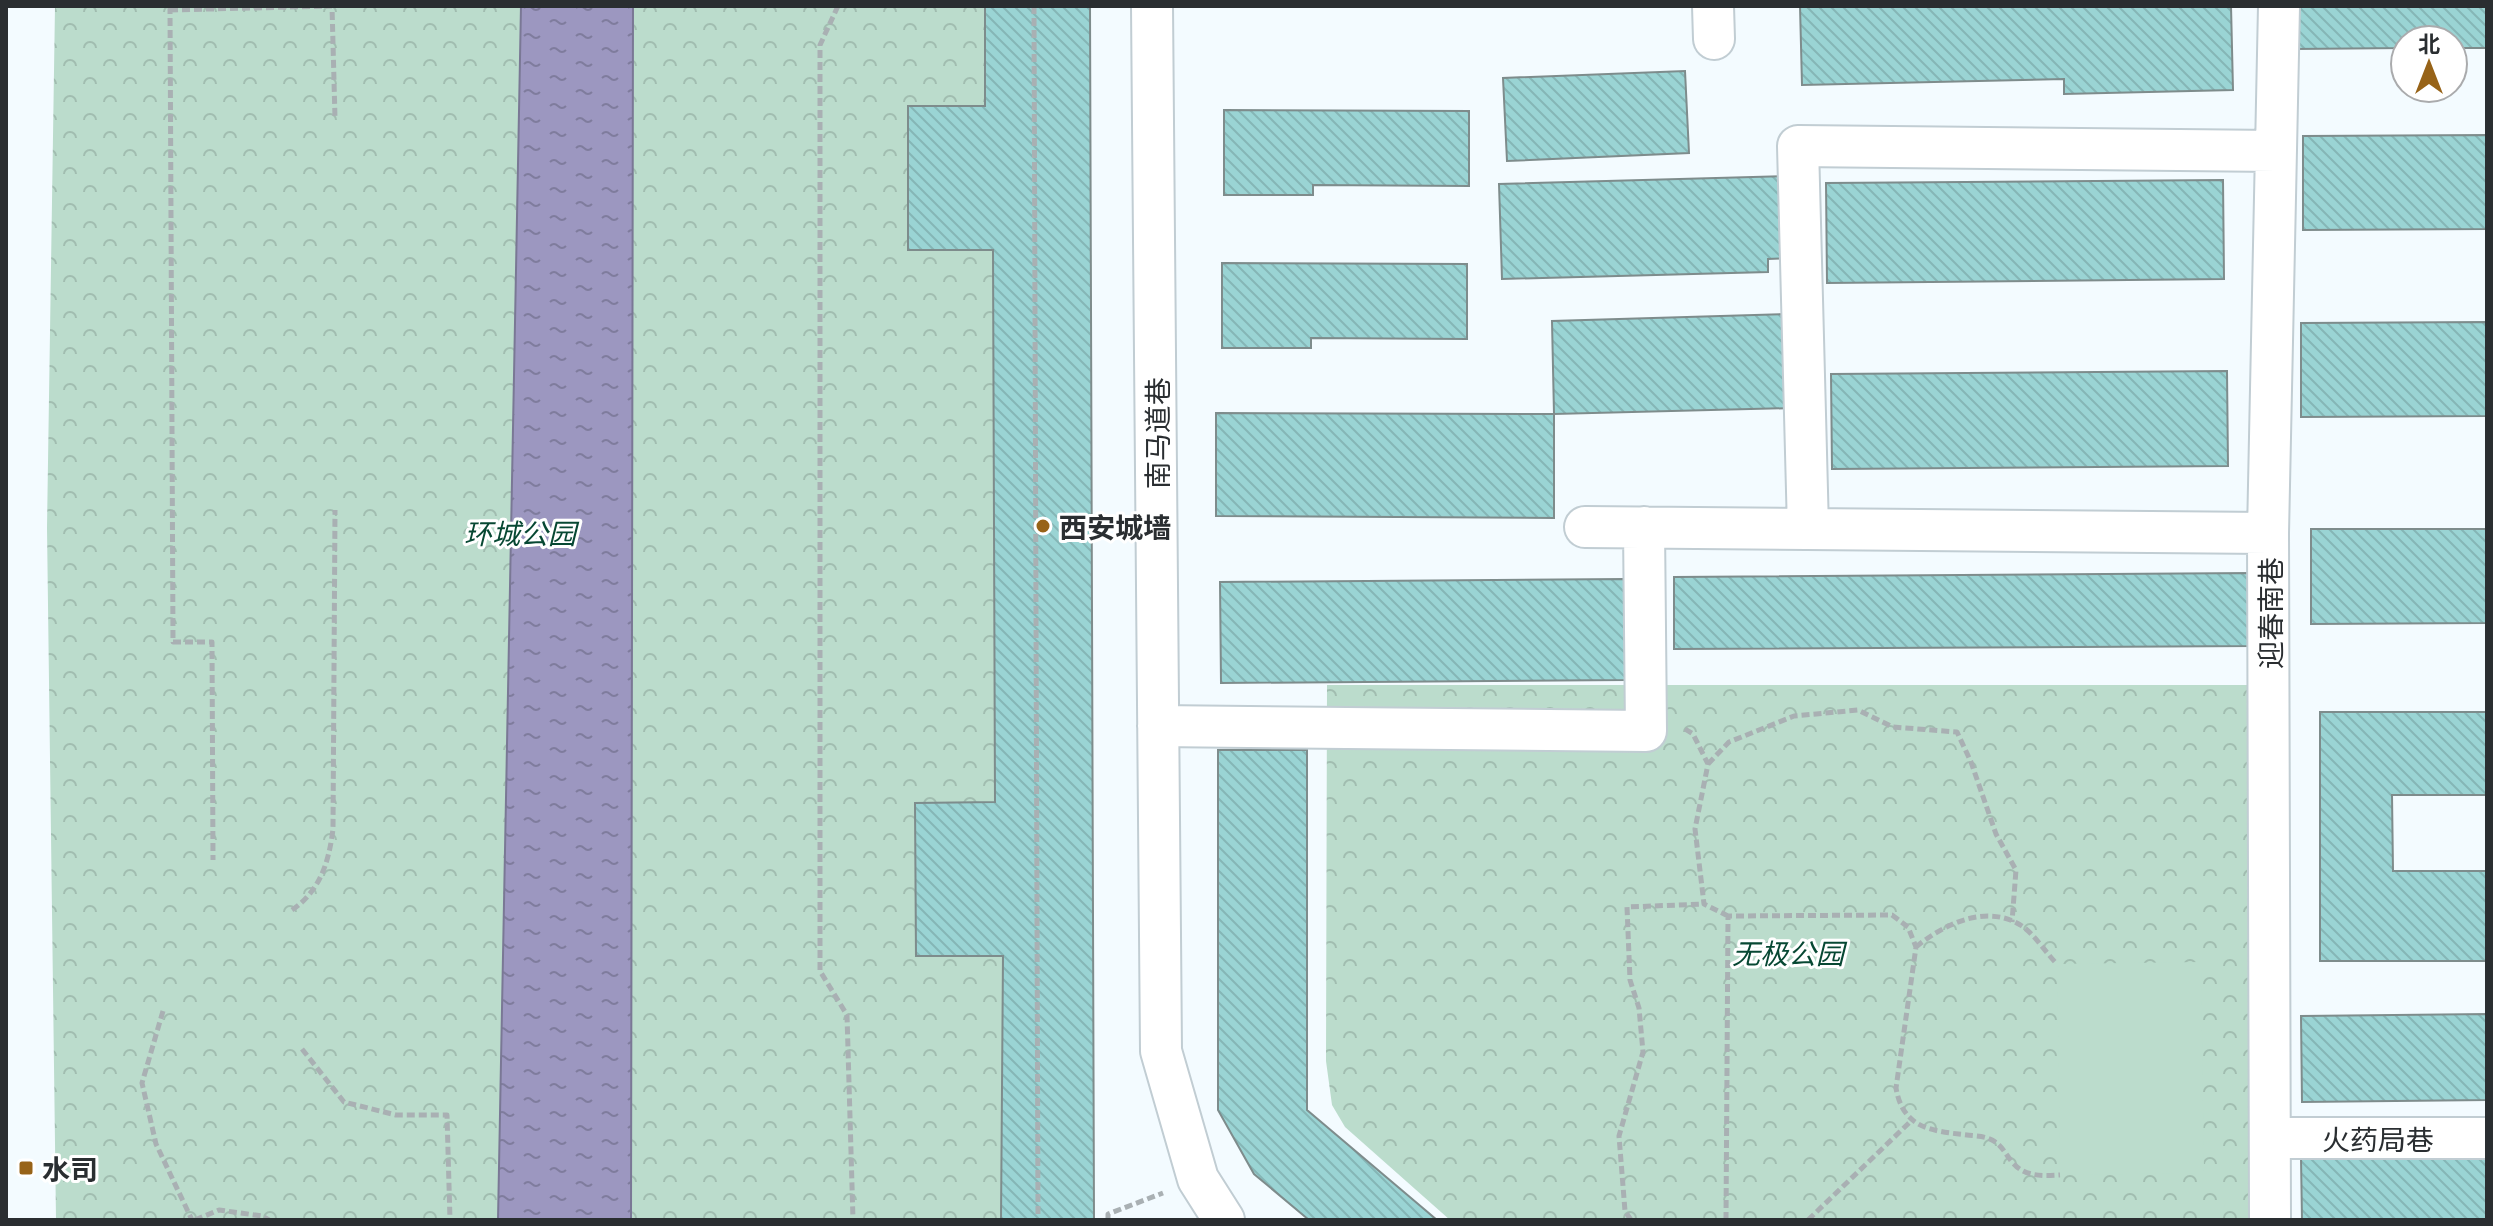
<svg xmlns="http://www.w3.org/2000/svg" width="2493" height="1226" font-family="'Playfair Display','Noto Sans SC',serif">
	<style>
		.park { fill: url(#park-crowns) }
		.pitch { fill: #bbdccc }
		.water { fill: url(#water-ripples); stroke: #7a7895; stroke-width: 2 }
		.building { fill: url(#building-back-hatch); stroke: #7e8c8c; stroke-width: 2 }
		.lines { fill: none; stroke-linecap: round; stroke-linejoin: round }
		.minor-casing { stroke: #c1cdd3; stroke-width: 44 }
		.path { stroke: #a9b0b3; stroke-width: 5; stroke-dasharray: 8 4; stroke-linecap: butt }
		.minor { stroke: #fff; stroke-width: 40 }
		.poi-dot { fill: #976318; stroke: #fff; stroke-width: 3 }
		.labels { text-anchor: middle; dominant-baseline: central; stroke-width: 6; stroke-linejoin: round; paint-order: stroke }
		.street-label { font-size: 28px; fill: #2a2e31; stroke: #fff }
		.poi-label { font-size: 28px; font-weight: bold; fill: #2a2e31; stroke: #fff; text-anchor: start }
		.park-label { font-size: 28px; font-style: italic; fill: #074833; stroke: #fff }
	</style>
	<defs>
		<pattern id="park-crowns" width="20" height="18" patternUnits="userSpaceOnUse" patternTransform="scale(2)"><rect width="20" height="18" fill="#bbdccc"/><path d="M2 6a3 3 0 1 1 6 0M12 15a3 3 0 1 1 6 0" fill="none" stroke="#a1bdb0"/></pattern>
		<pattern id="water-ripples" width="26" height="14" patternUnits="userSpaceOnUse" patternTransform="scale(2)"><rect width="26" height="14" fill="#9c97c0"/><path d="M2 4q2-2 4 0t4 0M15 11q2-2 4 0t4 0" fill="none" stroke="#7f7c9d"/></pattern>
		<pattern id="building-back-hatch" width="6" height="6" patternUnits="userSpaceOnUse" patternTransform="scale(2)"><rect width="6" height="6" fill="#9ad4d4"/><path d="M-1 5l2 2M0 0l6 6M5-1l2 2" fill="none" stroke="#85b6b6"/></pattern>
	</defs>
	<rect width="100%" height="100%" fill="#f3fbff"/>
	<!-- park -->
	<path class="park" d="M55 6H985V106H908V250H993L995 802 915 803 916 955 1003 956 1001 1220H56L47 528Z
		M1327 685H2247L2250 1220H1450L1345 1127 1332 1105 1326 1061Z"/>
	<!-- pitch -->
	<path class="pitch" d="M2201 962 2204 1173 2060 1175 2057 964Z"/>
	<!-- water -->
	<path class="water" d="M521 6H633L631 1220H498Z"/>
	<!-- building -->
	<path class="building" d="M985 6H1090L1094 1220H1001L1003 956H916L915 803 995 802 993 250H908V106H985Z
		M1800 6H2231L2233 90 2064 94V79L1802 85Z
		M2295 6H2487V48H2453V40H2405V48L2295 49Z
		M1685 71 1689 153 1507 161 1503 78Z
		M1224 110 1469 111V186L1313 185V195H1224Z
		M2487 135V229L2303 230V136Z
		M1790 176 1792 258 1768 259V272L1502 279 1499 184Z
		M2223 180 2224 279 1827 283 1826 183Z
		M1222 263 1467 264V339L1311 338V348H1222Z
		M1790 314 1793 408 1554 414 1552 321Z
		M2487 322V416L2301 417V323Z
		M2227 371 2228 466 1832 469 1831 374Z
		M1216 413 1554 414V518L1216 516Z
		M2311 529H2487V623L2311 624Z
		M2253 573 2254 646 1674 649V577Z
		M1625 579 1626 680 1221 683 1220 582Z
		M2320 712H2487V795H2392L2393 871H2487V961H2320Z
		M1218 750H1307V1110L1437 1220H1309L1254 1174 1218 1110Z
		M2487 1014V1100L2302 1102 2301 1016Z
		M2487 1156V1220H2302L2301 1158Z"/>
	<g class="lines">
		<!-- minor casing -->
		<g class="minor-casing">
			<path id="minor" d="M1152 6 1161 1051 1198 1179 1224 1220
				M1713 6 1714 39
				M1585 527 2268 533
				M1808 529 1798 146 2276 151
				M1158 726 1646 731 1644 527
				M2270 1138H2487
				M2270 1220 2268 533 2279 6"/>
		</g>
		<!-- path -->
		<path class="path" d="M170 6 173 642H212L213 860
			M838 6 820 45V971L847 1015 853 1220
			M1034 6 1038 1220
			M170 10 332 6 335 118
			M1685 729 1693 734 1708 764 1695 829 1704 904 1728 916
			M1708 764 1729 742 1794 716 1858 710 1893 727 1957 732 1971 762 1996 834 2016 870 2012 922
			M292 910C320 891 329 862 333 829L335 510
			M1916 947C1944 924 1987 903 2022 926 2035 935 2046 953 2057 964
			M163 1011 142 1083 156 1144 192 1220
			M302 1049 344 1102 396 1115H447L450 1220
			M195 1220 219 1210 262 1216 269 1220
			M1108 1220V1214L1163 1193
			M1631 1220 1625 1211 1619 1136 1643 1052 1639 1008 1630 980 1627 907 1704 904
			M1726 1220 1728 916 1892 915 1908 927 1916 947 1896 1088C1903 1129 1932 1131 1967 1135 1975 1136 1985 1136 1992 1140 2003 1146 2005 1154 2013 1163 2025 1177 2043 1176 2060 1175
			M1808 1220 1911 1121"/>
		<!-- minor -->
		<use href="#minor" class="minor"/>
	</g>
	<!-- markers -->
	<g class="poi-dot">
		<circle cx="1043" cy="526" r="8"/>
		<rect x="18" y="1160" width="16" height="16" rx="4"/>
	</g>
	<g class="labels">
		<!-- street labels -->
		<g class="street-label">
			<text transform="translate(1156 433) rotate(-90)">南马道巷</text>
			<text transform="translate(2269 613) rotate(-90)">迎春南巷</text>
			<text x="2378" y="1138">火药局巷</text>
		</g>
		<!-- poi labels -->
		<g class="poi-label">
			<text x="1059" y="526">西安城墙</text>
			<text x="42" y="1168">水司</text>
		</g>
		<!-- park labels -->
		<g class="park-label">
			<text x="520" y="532">环城公园</text>
			<text x="1788" y="952">无极公园</text>
		</g>
	</g>
	<!-- border -->
	<rect width="2493" height="1226" fill="none" stroke="#2a2e31" stroke-width="16"/>
	<!-- north arrow -->
	<g transform="translate(2429 64)"><circle r="38" fill="#ffffff" stroke="#aaabad" stroke-width="2"/>
	<path d="M0-6L14 30L0 20L-14 30Z" fill="#976318"/>
	<text y="-12" font-size="22" font-weight="bold" text-anchor="middle" fill="#2a2e31">北</text>
	</g>
</svg>
